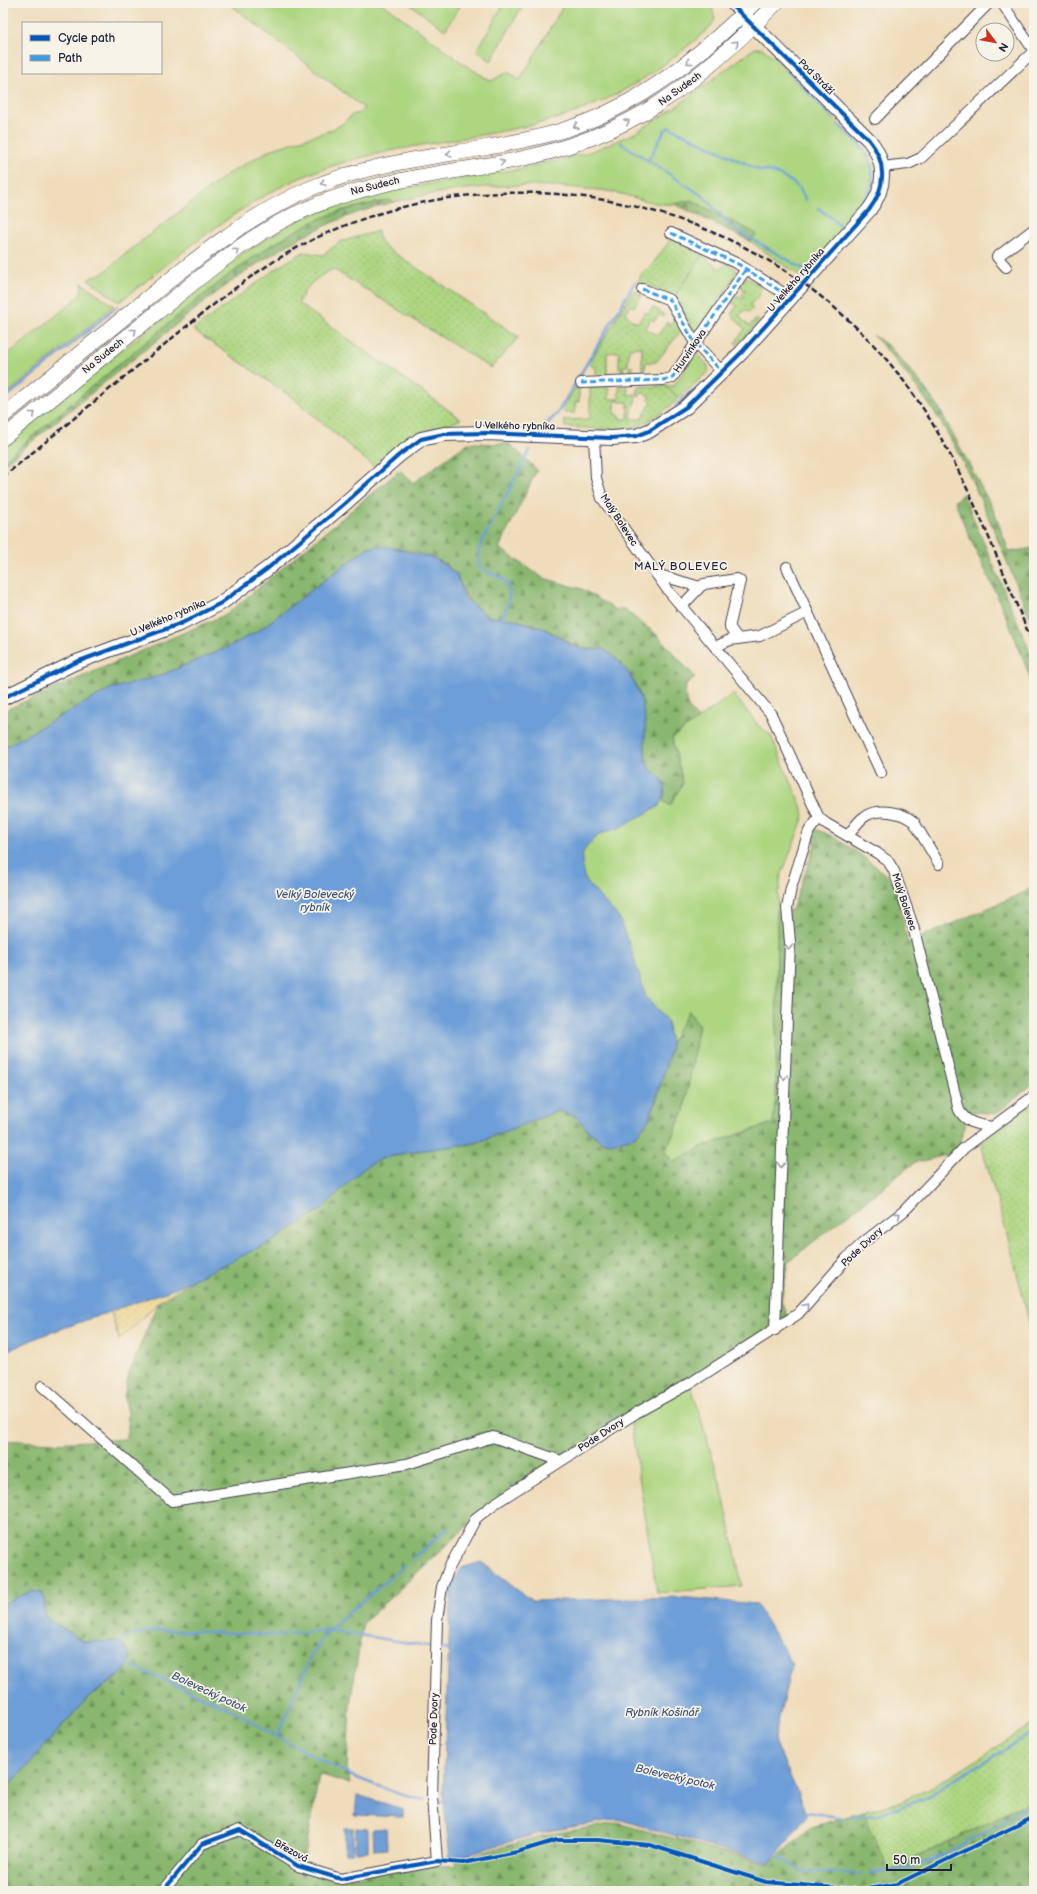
<svg xmlns="http://www.w3.org/2000/svg" width="1037" height="1894" font-family="'Balsamiq Sans',sans-serif">
	<style>
		.green { fill: #add681; stroke: #687c5e }
		.forest { fill: url(#forest-firs); stroke: #566c55 }
		.sand { fill: url(#sand-dots); stroke: #887e6c }
		.garden { fill: url(#garden-dots); stroke: #687c5e }
		.water { fill: #6e9ed7; stroke: #486089 }
		.lines { fill: none; stroke-linecap: round; stroke-linejoin: round }
		.stream { stroke: #6e9ed7; stroke-width: 2.5 }
		.street-casing { stroke: #413e4e; stroke-width: 12 }
		.secondary-casing { stroke: #413e4e; stroke-width: 16 }
		.primary-casing { stroke: #413e4e; stroke-width: 16 }
		.street { stroke: #fff; stroke-width: 10 }
		.secondary { stroke: #fff; stroke-width: 14 }
		.primary { stroke: #fff; stroke-width: 15 }
		.rail { stroke: #22223b; stroke-width: 2.5; stroke-dasharray: 6 3; stroke-linecap: butt }
		.quiet { stroke: #3c9ce2; stroke-width: 3; stroke-dasharray: 6 3; stroke-linecap: butt }
		.cycleway-casing { stroke: #f7f3e8; stroke-width: 6 }
		.cycleway { stroke: #0057b8; stroke-width: 4 }
		.oneway { stroke: #9c9ca7 }
		.labels { text-anchor: middle; dominant-baseline: central; stroke-width: 3.5; stroke-linejoin: round; paint-order: stroke }
		.street-label { font-size: 10px; fill: #22223b; stroke: #f7f3e8 }
		.neighbourhood-label { font-size: 11px; letter-spacing: 1px; fill: #22223b; stroke: #f7f3e8 }
		.water-label { font-size: 11px; font-style: italic; fill: #405479; stroke: #f7f3e8 }
	</style>
	<defs>
		<pattern id="forest-firs" width="22" height="20" patternUnits="userSpaceOnUse"><rect width="22" height="20" fill="#8ab76f"/><path d="M5 1l3.5 6h-7zM16 11l3.5 6h-7z" fill="#70945c"/></pattern>
		<pattern id="sand-dots" width="8" height="8" patternUnits="userSpaceOnUse"><rect width="8" height="8" fill="#eeda9e"/><path d="M2 2h.1M6 6h.1" fill="none" stroke="#ccbb89" stroke-width="1.8" stroke-linecap="round"/></pattern>
		<pattern id="garden-dots" width="8" height="8" patternUnits="userSpaceOnUse"><rect width="8" height="8" fill="#add681"/><path d="M2 2h.1M6 6h.1" fill="none" stroke="#95b770" stroke-width="1.8" stroke-linecap="round"/></pattern>
	</defs>
	<rect width="100%" height="100%" fill="#f7f3e8"/>
	<filter id="ink" filterUnits="userSpaceOnUse"><feTurbulence type="fractalNoise" baseFrequency=".025" numOctaves="2"/><feDisplacementMap in="SourceGraphic" scale="8" xChannelSelector="R" yChannelSelector="G"/><feConvolveMatrix kernelMatrix="1 2 1 2 8 2 1 2 1" color-interpolation-filters="sRGB"/></filter>
	<filter id="wash" filterUnits="userSpaceOnUse"><feTurbulence type="fractalNoise" baseFrequency=".012" numOctaves="4" result="noise"/><feDisplacementMap in="SourceGraphic" scale="16" xChannelSelector="R" yChannelSelector="G"/><feGaussianBlur stdDeviation="0.9" result="paint"/><feColorMatrix in="noise" values="0 0 0 0 0 0 0 0 0 0 0 0 0 0 0 0 0 1.4 0 .05"/><feComposite in="paint" operator="in"/></filter>
	<g filter="url(#wash)">
		<rect width="100%" height="100%" fill="#efdcba"/>
		<!-- green -->
		<path class="green" d="M228 3H382L465 65 491 81 508 72 520 80 565 3 716 4 712 8 715 19 711 26C666 68 611 104 551 120 478 140 401 143 329 167 249 192 185 252 119 302L88 279 105 272 124 255 229 173 270 150 331 130 342 124 352 115 359 113 364 108Z
			M408 3H462L445 30Z
			M504 3H524L491 61 477 51Z
			M755 48H762L772 56 866 152C870 161 874 170 873 181 870 203 819 258 803 278L750 241 757 234 675 204C655 206 636 197 617 193 607 190 596 190 586 189 521 181 458 187 394 202L389 200 343 210 311 223 270 246 226 277 3 461V446L242 254 302 218 363 195 519 169 587 153 635 133 677 106Z
			M702 255 720 269 727 263 734 267 737 273 700 329 693 330 675 296Z
			M82 283 114 306 3 397V358L73 302 81 293Z
			M696 353 707 364 709 371 679 398 665 386H674Z
			M733 694 759 726 771 736 803 810 804 816 780 879V890H778L776 1096 773 1123 703 1146 674 1162 665 1152 684 1111 670 1052 576 1116 3 748 645 741 672 738Z
			M689 1386 692 1389 722 1489 742 1586 657 1593 630 1418Z"/>
		<!-- forest -->
		<path class="forest" d="M389 200 394 202C296 225 222 287 146 349 98 387 51 426 3 465V461C56 416 109 372 162 329 209 290 256 251 310 223 335 211 362 206 389 200Z
			M691 200 757 234 750 241 675 204Z
			M873 335 890 347 920 382 939 408 994 511 1009 552 1034 548V628C1007 563 982 495 948 434 927 398 901 366 873 335Z
			M468 443 510 444 537 470 499 548 543 578 582 589 616 610H625L657 635 695 677 686 684C685 703 685 705 698 719L672 738 683 783 670 806 663 801 665 794 661 778C657 776 653 774 651 771 641 760 646 716 641 699 636 678 620 661 603 649 569 651 571 639 545 629 535 625 525 622 515 620 501 616 491 621 478 610 462 597 465 589 456 575 439 551 394 547 368 547L258 631 228 647 157 677 110 689 3 748V711L227 614 400 470 413 483Z
			M963 494 1034 661V688C1021 653 1008 619 992 585 979 556 966 532 955 501Z
			M816 830C830 831 883 870 892 881 896 887 905 932 908 943L1025 892 1031 886 1034 887V1083L996 1114 968 1111 959 1146 954 1153 914 1163 789 1261 781 1301 788 1317 476 1518 363 1623 350 1705 347 1768 350 1784 319 1774 304 1862 339 1871 341 1879 415 1865 455 1866 456 1860 545 1835 617 1823 769 1864 811 1827 863 1812 890 1871 1034 1799V1891H3V1793L81 1705 94 1693 119 1677 121 1641 84 1642 44 1616 45 1601 32 1591 3 1604V1440L53 1443 126 1439 128 1413 124 1396 129 1373 158 1302 195 1278 271 1242 323 1208 356 1175 369 1165 381 1159 409 1152 476 1143 557 1111 576 1116 588 1131 639 1132C660 1108 662 1073 671 1044 675 1032 683 1021 689 1011L699 1025 684 1111 665 1152 674 1162 703 1146 773 1123 776 1096 777 911 792 910 816 842 810 838 813 831Z"/>
		<!-- sand -->
		<path class="sand" d="M201 1275 158 1302 119 1340 104 1287Z"/>
		<!-- garden -->
		<path class="garden" d="M378 231 379 239 384 246 519 337 491 368 333 269C314 279 308 284 298 303L461 419C450 425 438 426 426 431 406 439 390 453 374 467L293 398 193 330 277 268 303 252 323 255 340 242Z
			M673 236 681 239 702 255 675 296 638 282 642 273 651 266Z
			M746 277 762 288 758 291 761 294 750 305 753 308 749 312 745 310 739 316 749 326 756 319 759 321 737 345 735 343 745 329 731 314 737 306 730 301 735 295 743 299 744 296 742 295 745 290 740 286Z
			M633 291 642 295 634 307 631 305 625 314 630 318V319L638 323 645 312 648 314 653 307 665 315 663 317 659 315 654 321 651 319 645 329 658 335 667 322 671 325 675 318 682 330 656 362H646L645 369H642V347L629 348 628 366H623L624 375H629V367H633V377H622V369L619 368V352L607 353V377H600L596 373V368L589 364Z
			M665 386 679 398C666 410 653 420 637 426 619 433 585 427 565 427L564 420 590 419V388L609 387V399H618V401H615V414L619 415 620 419H628V402H619V387H628V395L636 394C636 404 631 409 631 419H641L652 402 649 399 650 397 643 392 639 397 638 396 637 387Z
			M575 388H579V402H575V413H565L562 410Z
			M1034 1102V1342L1011 1249 982 1148 983 1141Z
			M1034 1723V1799L889 1871 863 1812C880 1807 898 1804 915 1795 957 1776 995 1747 1034 1723Z"/>
		<!-- water -->
		<path class="water" d="M368 547H389L436 559 456 574 465 598 488 617 513 619 545 629 575 647 587 650 603 649C629 664 643 694 645 723 646 736 643 750 647 763 649 772 656 772 661 778 668 787 664 799 658 807L619 828 600 834 590 843 583 852 582 862 584 877 590 886 619 918 631 949 646 997 667 1021 671 1043 670 1052 650 1118 639 1132 633 1137 612 1143 602 1142 588 1131 576 1116 557 1111 476 1143 409 1152 381 1159 369 1165 356 1175 323 1208 271 1242 171 1290 41 1336 3 1353V748L110 689 157 677 228 647 258 631Z
			M481 1562 532 1601 678 1597 756 1604 792 1663 774 1739 807 1815 770 1863 617 1819 544 1832 450 1859 443 1793 451 1590 461 1568Z
			M32 1591 42 1593 45 1601 44 1616 84 1642 121 1641 131 1657 124 1672 94 1693 81 1705 3 1793V1604Z
			M357 1795 403 1809V1817L355 1815Z
			M345 1828H353V1853H345Z
			M356 1828 368 1829V1851L356 1852Z
			M386 1828 387 1849 374 1850 373 1829Z"/>
		<g class="lines">
			<!-- stream -->
			<path class="stream" d="M787 71 833 118
				M621 143 703 196 733 228 807 271
				M648 161 665 130 669 127 761 171C770 169 791 180 798 187 801 191 804 196 806 200
				M818 208 832 218 843 229C860 207 885 182 866 152 859 142 848 134 839 125
				M3 400 118 306
				M676 406 693 390
				M541 429 557 414 635 282
				M501 621C508 605 517 585 497 576 489 573 485 572 478 566L479 548 530 450
				M411 1560 448 1528
				M119 1642 132 1635 158 1630 276 1635 328 1630 434 1647
				M439 1648 452 1651
				M127 1664 235 1711 277 1737 352 1776 399 1794 424 1800
				M277 1737 312 1654 328 1630 404 1566
				M434 1802 445 1801
				M802 1811 843 1818
				M851 1817 878 1815 923 1799 1034 1732
				M776 1855 801 1871 860 1874
				M869 1873C888 1872 908 1870 926 1862 964 1846 999 1824 1034 1802"/>
		</g>
	</g>
	<g filter="url(#ink)">
		<g class="lines">
			<!-- street casing -->
			<g class="street-casing">
				<path id="street" d="M730 3 742 14
					M1002 3 1034 51
					M875 119 989 3
					M882 167 908 164 921 158 1034 51
					M671 233 738 264 791 298
					M1006 267 997 257 1034 229
					M642 289 670 300 695 343 722 372
					M581 383 663 380 672 378 746 269
					M594 437 596 478 602 498 667 589 771 714 819 818 827 824 877 853 888 861 894 871 913 926 959 1110C966 1123 978 1125 992 1127
					M787 567 881 773
					M656 574 700 587 704 584 737 579 740 581 730 624V628L738 639
					M681 607 700 587
					M715 647 730 640 760 636 808 612
					M848 836C853 829 857 822 864 817 878 807 902 812 914 822L939 864
					M775 1330 790 942 787 908 791 888 809 831 819 818
					M42 1386 172 1501 407 1464 493 1437 561 1461
					M163 1891 202 1844 240 1830 298 1866 341 1879 437 1861 432 1797 437 1620 442 1587 449 1568 476 1518 494 1504 636 1413 692 1382 798 1314 847 1258 864 1242 904 1211 964 1148 1034 1096"/>
			</g>
			<!-- secondary casing -->
			<g class="secondary-casing">
				<path id="secondary" d="M3 698 74 663 182 623 221 603 267 569 343 505 399 455 421 439 444 434 486 433 612 438 636 436 649 431 686 407 742 352 869 210C886 188 887 162 869 140L746 18"/>
			</g>
			<!-- primary casing -->
			<g class="primary-casing">
				<path id="primary" d="M3 416C50 378 96 340 143 302 195 259 247 216 309 189 366 164 428 158 489 147 516 142 544 137 570 128 643 103 700 56 754 3
					M3 438C54 397 104 356 155 314 202 276 248 235 304 210 371 180 444 174 516 160 632 136 695 85 776 3"/>
			</g>
			<!-- street -->
			<use href="#street" class="street"/>
			<!-- secondary -->
			<use href="#secondary" class="secondary"/>
			<!-- primary -->
			<use href="#primary" class="primary"/>
			<!-- rail -->
			<path class="rail" d="M3 477C55 434 107 391 160 348 207 310 253 270 308 242 511 141 765 199 903 380 963 459 995 556 1034 646"/>
			<!-- quiet -->
			<path class="quiet" d="M671 233 738 264 791 298
				M642 289 670 300 695 343 722 372
				M581 383 663 380 672 378 746 269"/>
			<!-- cycleway casing -->
			<g class="cycleway-casing">
				<path id="cycleway" d="M3 698 74 663 182 623 221 603 267 569 343 505 399 455 421 439 444 434 486 433 612 438 636 436 649 431 686 407 742 352 869 210C886 188 887 162 869 140L730 3
					M163 1891 202 1844 240 1830 298 1866 341 1879 437 1861 463 1863 517 1852 557 1840H598L650 1845 766 1882 861 1890 897 1884 1034 1817"/>
			</g>
			<!-- cycleway -->
			<use href="#cycleway" class="cycleway"/>
		</g>
		<!-- one-way arrows -->
		<defs><path id="oneway-chevron" d="M-2-3.5L2.5 0L-2 3.5" fill="none" stroke-width="1.6" stroke-linecap="round" stroke-linejoin="round"/></defs>
		<g class="oneway">
			<use href="#oneway-chevron" transform="translate(736 43) rotate(-44)"/>
			<use href="#oneway-chevron" transform="translate(689 62) rotate(141)"/>
			<use href="#oneway-chevron" transform="translate(627 122) rotate(-27)"/>
			<use href="#oneway-chevron" transform="translate(576 126) rotate(160)"/>
			<use href="#oneway-chevron" transform="translate(449 154) rotate(170)"/>
			<use href="#oneway-chevron" transform="translate(502 162) rotate(-10)"/>
			<use href="#oneway-chevron" transform="translate(323 183) rotate(159)"/>
			<use href="#oneway-chevron" transform="translate(236 251) rotate(-36)"/>
			<use href="#oneway-chevron" transform="translate(134 331) rotate(-39)"/>
			<use href="#oneway-chevron" transform="translate(33 414) rotate(-39)"/>
			<use href="#oneway-chevron" transform="translate(789 947) rotate(91)"/>
			<use href="#oneway-chevron" transform="translate(784 1077) rotate(92)"/>
			<use href="#oneway-chevron" transform="translate(781 1165) rotate(92)"/>
			<use href="#oneway-chevron" transform="translate(898 1215) rotate(-37)"/>
			<use href="#oneway-chevron" transform="translate(806 1306) rotate(-49)"/>
		</g>
	</g>
	<g class="labels">
		<!-- street labels -->
		<g class="street-label">
			<text transform="translate(816 77) rotate(45)">Pod Stráží</text>
			<text transform="translate(680 89) rotate(-36)">Na Sudech</text>
			<text transform="translate(375 186) rotate(-14)">Na Sudech</text>
			<text transform="translate(796 280) rotate(-49)">U Velkého rybníka</text>
			<text transform="translate(690 351) rotate(-56)">Hurvínkova</text>
			<text transform="translate(103 356) rotate(-39)">Na Sudech</text>
			<text transform="translate(515 426) rotate(1)">U Velkého rybníka</text>
			<text transform="translate(619 520) rotate(57)">Malý Bolevec</text>
			<text transform="translate(168 618) rotate(-23)">U Velkého rybníka</text>
			<text transform="translate(904 902) rotate(72)">Malý Bolevec</text>
			<text transform="translate(862 1247) rotate(-43)">Pode Dvory</text>
			<text transform="translate(601 1435) rotate(-33)">Pode Dvory</text>
			<text transform="translate(434 1719) rotate(-88)">Pode Dvory</text>
			<text transform="translate(291 1851) rotate(29)">Březová</text>
		</g>
		<!-- neighbourhood labels -->
		<g class="neighbourhood-label">
			<text x="681" y="566">MALÝ BOLEVEC</text>
		</g>
		<!-- water labels -->
		<g class="water-label">
			<text x="315" y="894">Velký Bolevecký<tspan x="315" dy="13">rybník</tspan></text>
			<text transform="translate(209 1692) rotate(25)">Bolevecký potok</text>
			<text x="662" y="1712">Rybník Košinář</text>
			<text transform="translate(675 1777) rotate(13)">Bolevecký potok</text>
		</g>
	</g>
	<!-- margin -->
	<rect width="1037" height="1894" fill="none" stroke="#f7f3e8" stroke-width="16"/>
	<!-- legend -->
	<rect x="22" y="22" width="140" height="52" fill="#f7f3e8" stroke="#a29fa3"/>
	<rect x="30" y="35" width="20" height="6" fill="#0057b8" stroke="#a29fa3"/>
	<text x="58" y="42" font-size="12" fill="#22223b">Cycle path</text>
	<rect x="30" y="55" width="20" height="6" fill="#3c9ce2" stroke="#a29fa3"/>
	<text x="58" y="62" font-size="12" fill="#22223b">Path</text>
	<!-- north arrow -->
	<g transform="translate(995 42) rotate(122)"><circle r="19" fill="#f7f3e8" stroke="#a29fa3"/>
	<path d="M0-3L7 15L0 10L-7 15Z" fill="#c8321e"/>
	<text y="-6" font-size="11" font-weight="bold" text-anchor="middle" fill="#22223b">N</text>
	</g>
	<!-- scale -->
	<path d="M887 1864v6h64v-6" fill="none" stroke="#22223b" stroke-width="2"/>
	<text x="893" y="1864" font-size="12" fill="#22223b" stroke="#f7f3e8" stroke-width="3" paint-order="stroke">50 m</text>
</svg>
